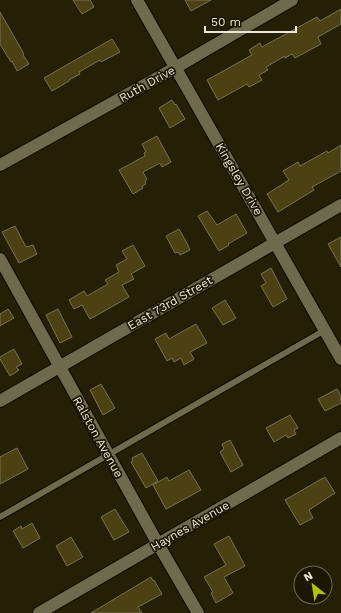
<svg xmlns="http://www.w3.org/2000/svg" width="341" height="613" font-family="'Work Sans',sans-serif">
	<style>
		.building { fill: #4b4112; stroke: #787256 }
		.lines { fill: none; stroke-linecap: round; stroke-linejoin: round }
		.lane-casing { stroke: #0e0800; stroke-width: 8 }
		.street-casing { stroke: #0e0800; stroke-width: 14 }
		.lane { stroke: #6f694d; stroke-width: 6 }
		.street { stroke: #6f694d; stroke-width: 12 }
		.labels { text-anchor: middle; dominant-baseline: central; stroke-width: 3.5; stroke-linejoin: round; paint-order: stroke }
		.street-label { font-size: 12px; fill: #ece8d9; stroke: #1b1600 }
	</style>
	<rect width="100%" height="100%" fill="#241f05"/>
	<!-- building -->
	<path class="building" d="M73 0H90L94 7 82 14Z
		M185 0H211L191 11Z
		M341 9V24L318 37 321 44 295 58 292 54 285 58V56L266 67 268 70 259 75 262 80 249 87 247 84 218 100 207 80 252 55 249 50 260 43 262 47 317 17 320 21Z
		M0 12 24 54 23 55 29 64 17 71 12 61 11 62 0 44Z
		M112 39 120 52 101 62 100 60 79 72 80 74 69 80V81L52 91 44 78Z
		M172 100 175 105 176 104 185 119 170 128 159 108Z
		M157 136 171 162 162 167 160 163 143 172 147 179 145 181 146 184 142 186 143 188 133 194 119 170 145 156 144 153 146 152 142 144Z
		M341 145V171L312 187 314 190 278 212 267 194 289 180 283 171 298 162 300 166 327 151 328 153Z
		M207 211 217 225 236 214 247 233 228 244 229 245 219 251 198 216Z
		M15 226 26 247 33 245 37 254 19 263 2 232Z
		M179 229 188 245V246L190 250 180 255 178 252 175 253 166 236Z
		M341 237V267L328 244Z
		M133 245 145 266 131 274 134 279 122 285 129 297 90 319 82 305 74 309 69 300 84 291 87 296 108 284 105 280 119 272 116 265 127 259 122 251Z
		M271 268 287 299 273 307 261 286 266 283 261 274Z
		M225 300 236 318 223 325 212 308Z
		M8 309 14 318 0 326V314Z
		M58 309 72 337 60 343 46 315Z
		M196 324 207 343 190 352 194 359 184 365 181 358 174 362 172 358 167 361 155 339 166 333 169 339Z
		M14 349 22 364 16 367 19 370 10 376 0 359V357Z
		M101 384 115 408 103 415 90 390Z
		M337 389 341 396V403L325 411 318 399Z
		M290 415 298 428 294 430 296 434 288 438 286 435 274 442 266 428Z
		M230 440 243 465 231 472 220 452 224 449 222 444Z
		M17 448 28 469 0 484V457Z
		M142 453 158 481 146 488 131 462 133 461 132 458Z
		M189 470 201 490 166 509 153 485 167 477 169 481Z
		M325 477 335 493 309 510 313 518 300 525 285 500Z
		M115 509 129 532 114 540 101 517Z
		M32 523 40 538 23 548 13 531 21 526 22 529Z
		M229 536 245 566 224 577 233 593 216 603 211 593 213 592 204 577 226 565 214 544Z
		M71 537 83 557 67 566 56 546Z
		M151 577 153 581 154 580 162 594 138 607 142 613H91Z"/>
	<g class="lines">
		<!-- lane casing -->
		<g class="lane-casing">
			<path id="lane" d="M0 517 325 330"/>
		</g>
		<!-- street casing -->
		<g class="street-casing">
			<path id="street" d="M137 0 341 359
				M0 165 175 68 292 0
				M0 259 158 544 198 613
				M0 401 341 205
				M39 613 341 438"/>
		</g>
		<!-- lane -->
		<use href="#lane" class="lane"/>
		<!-- street -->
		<use href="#street" class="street"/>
	</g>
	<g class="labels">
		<!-- street labels -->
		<g class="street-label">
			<text transform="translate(147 84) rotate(-29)">Ruth Drive</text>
			<text transform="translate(239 179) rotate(60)">Kingsley Drive</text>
			<text transform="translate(170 303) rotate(-30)">East 73rd Street</text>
			<text transform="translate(98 437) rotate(61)">Ralston Avenue</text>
			<text transform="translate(190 526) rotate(-30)">Haynes Avenue</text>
		</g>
	</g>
	<!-- north arrow -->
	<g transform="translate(313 585) rotate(330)"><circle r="19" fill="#1b1600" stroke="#6f6a57"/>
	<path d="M0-3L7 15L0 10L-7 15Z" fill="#aec60a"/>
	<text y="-6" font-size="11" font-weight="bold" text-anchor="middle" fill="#ece8d9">N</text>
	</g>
	<!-- scale -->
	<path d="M205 26v6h91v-6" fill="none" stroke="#ece8d9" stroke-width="2"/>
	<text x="211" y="26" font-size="12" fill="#ece8d9" stroke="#1b1600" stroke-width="3" paint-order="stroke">50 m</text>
</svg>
